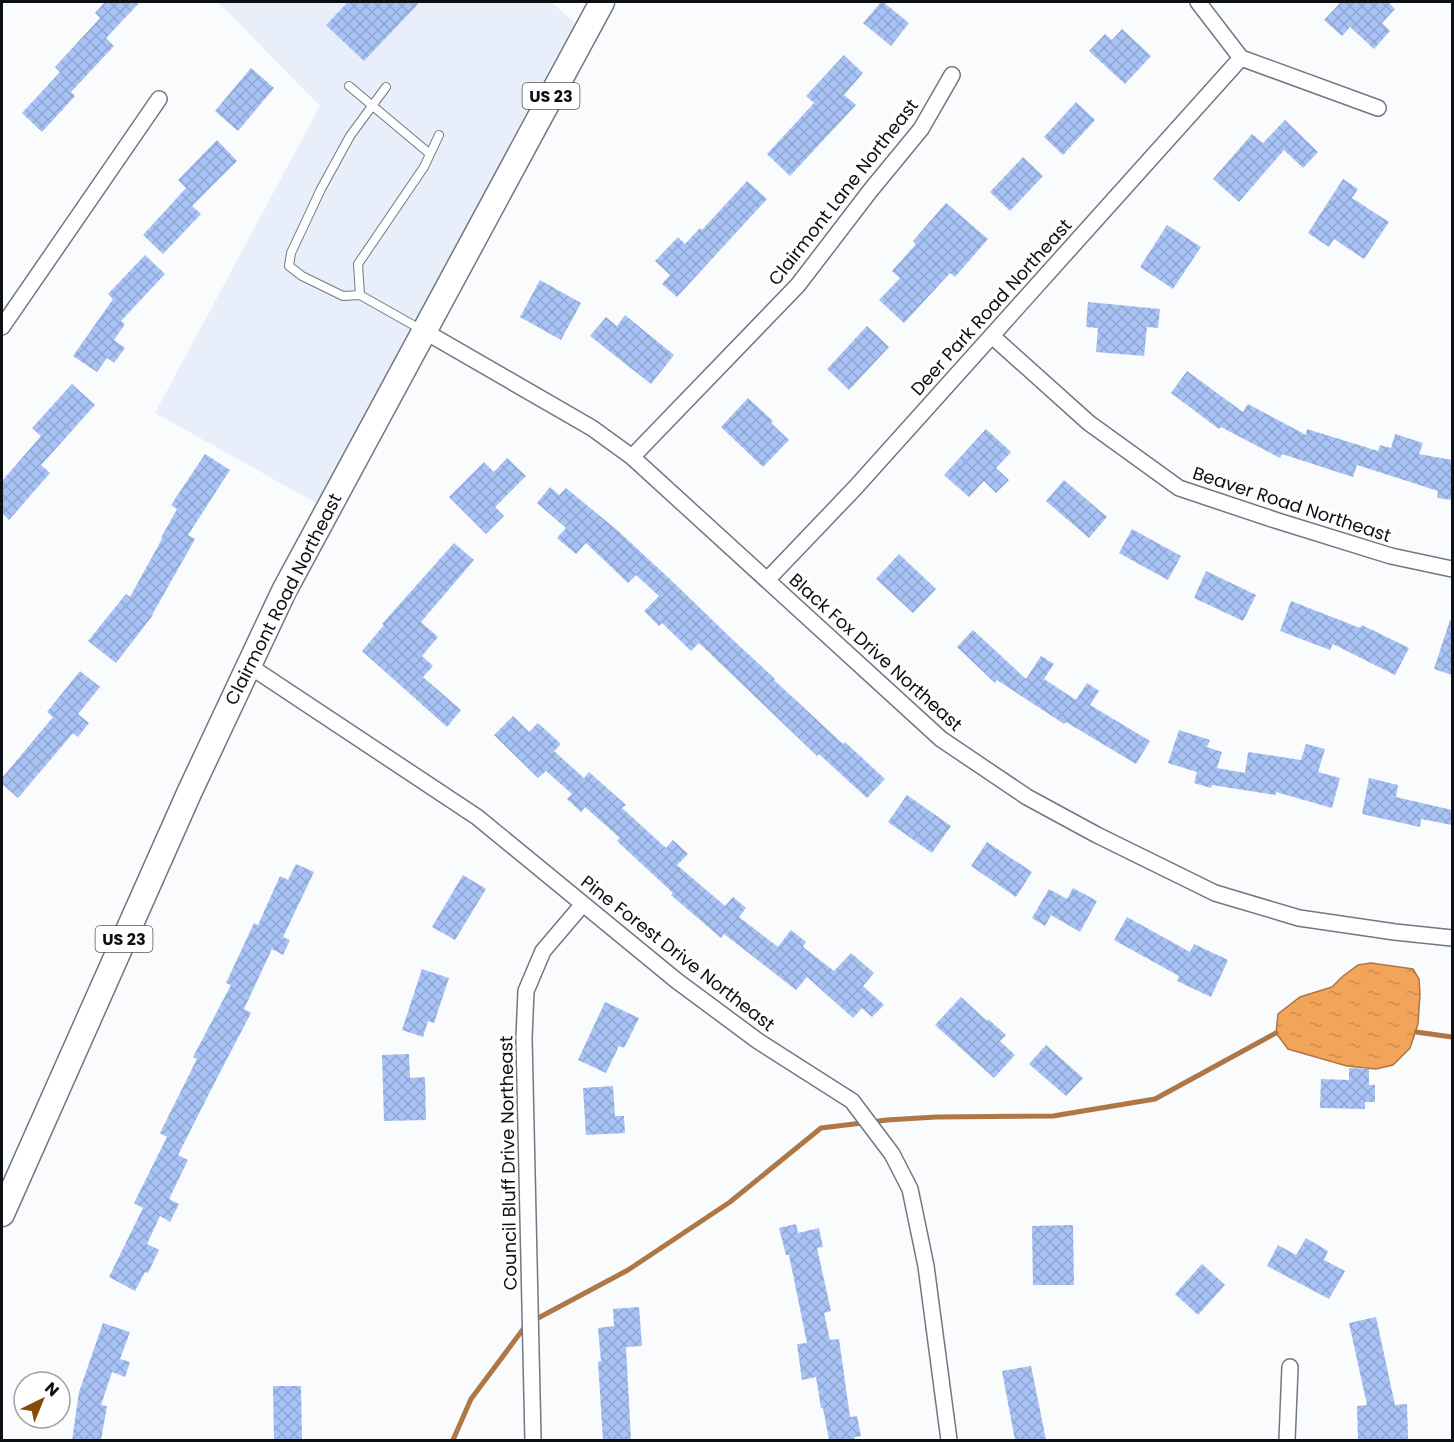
<svg xmlns="http://www.w3.org/2000/svg" width="1454" height="1442" font-family="Poppins,sans-serif">
	<style>
		.built { fill: #e8effb }
		.water { fill: url(#water-ripples); stroke: #ae7745; stroke-width: 1.5 }
		.lines { fill: none; stroke-linecap: round; stroke-linejoin: round }
		.stream { stroke: #ae7745; stroke-width: 5 }
		.building { fill: url(#building-cross-hatch) }
		.lane-casing { stroke: #717784; stroke-width: 10 }
		.street-casing { stroke: #717784; stroke-width: 18 }
		.primary-casing { stroke: #717784; stroke-width: 27 }
		.lane { stroke: #fff; stroke-width: 8 }
		.street { stroke: #fff; stroke-width: 15 }
		.primary { stroke: #fff; stroke-width: 24 }
		.labels { text-anchor: middle; dominant-baseline: central; stroke-width: 6; stroke-linejoin: round; paint-order: stroke }
		.shield { fill: #fff; stroke: #55575a; stroke-width: 1.5 }
		.shield-label { font-size: 16px; font-weight: bold; fill: #0c0f13 }
		.street-label { font-size: 18px; fill: #0c0f13; stroke: #fff }
	</style>
	<defs>
		<pattern id="water-ripples" width="26" height="14" patternUnits="userSpaceOnUse" patternTransform="scale(1.5)"><rect width="26" height="14" fill="#f3a45b"/><path d="M2 4q2-2 4 0t4 0M15 11q2-2 4 0t4 0" fill="none" stroke="#cf8c4e"/></pattern>
		<pattern id="building-cross-hatch" width="8" height="8" patternUnits="userSpaceOnUse" patternTransform="scale(1.5)"><rect width="8" height="8" fill="#a8c2f5"/><path d="M0 0l8 8M0 8l8-8" fill="none" stroke="#8fa6d1"/></pattern>
	</defs>
	<rect width="100%" height="100%" fill="#f9fbfd"/>
	<!-- built -->
	<path class="built" d="M218 2H551L589 35 327 509 155 413 320 106Z"/>
	<!-- water -->
	<path class="water" d="M1371 963 1413 969 1419 979 1420 994 1418 1024 1410 1048 1393 1065 1376 1069 1347 1066 1288 1049 1276 1033 1278 1014 1300 997 1332 987 1343 976 1358 965Z"/>
	<g class="lines">
		<!-- stream -->
		<path class="stream" d="M1416 1032 1452 1037
			M453 1440 471 1399 527 1324 628 1270 730 1202 821 1128 887 1120 936 1117 1053 1116 1155 1099 1276 1033"/>
	</g>
	<!-- building -->
	<path class="building" d="M105 2H140L106 38 114 46 71 92 75 96 42 132 22 113 60 72 55 67 100 18 95 13Z
		M348 2H420L364 61 326 25Z
		M881 2H883L909 23 891 46 863 23Z
		M1341 2H1388L1395 9 1382 23 1390 31 1374 49 1350 27 1342 36 1324 20Z
		M1122 29 1151 56 1125 84 1089 51 1105 34 1112 40Z
		M844 55 863 73 844 95 856 105 790 176 767 154 814 103 806 96Z
		M251 68 274 88 238 131 215 111Z
		M1076 102 1095 120 1063 155 1044 137Z
		M1285 120 1318 152 1303 168 1284 150 1239 202 1213 179 1252 134 1263 143Z
		M217 140 237 161 192 206 201 214 163 254 143 235 186 188 178 180Z
		M1023 157 1043 176 1010 211 990 192Z
		M1343 179 1358 189 1352 198 1389 222 1364 259 1334 239 1329 247 1308 233Z
		M747 181 767 199 677 297 662 284 670 275 655 261 678 237 685 244 700 228 702 230Z
		M946 203 988 239 955 277 950 273 904 323 879 300 900 278 892 271 916 244 913 241Z
		M1167 225 1201 247 1173 289 1140 267Z
		M145 255 165 274 121 321 125 324 114 340 125 348 114 363 107 358 97 372 73 356 113 299 108 294Z
		M540 280 581 303 561 340 520 317Z
		M1088 302 1160 309 1158 328 1147 327 1144 356 1096 352 1098 328 1086 327Z
		M625 315 674 355 651 384 590 336 606 317 617 326Z
		M867 326 889 347 849 390 827 369Z
		M1187 371 1243 412 1248 404 1306 435 1307 429 1378 451 1380 445 1391 448 1395 434 1423 443 1419 454 1452 460V500L1437 498 1438 491 1357 465 1353 477 1282 454 1280 458 1221 427 1219 429 1171 393Z
		M72 384 95 405 41 465 50 473 9 520 2 513V481L41 436 32 428Z
		M748 398 773 421 771 423 789 440 763 467 721 427Z
		M986 429 1011 452 996 468 1009 480 996 493 984 481 969 497 944 475Z
		M205 454 230 470 188 535 195 539 152 615H153L116 663 88 641 126 594 130 597 162 539 161 538 177 509 171 505Z
		M507 458 526 476 495 507 504 516 486 534 449 497 484 462 494 472Z
		M1064 480 1107 517 1089 538 1046 501Z
		M550 487 559 495 566 488 617 530 673 582 732 639 775 679 774 680 843 744 845 742 885 779 867 798 819 754 817 756 699 643 691 651 662 623 659 626 644 611 659 596 636 575 628 583 586 543 576 554 557 538 566 528 537 503Z
		M1132 529 1181 556 1168 580 1119 553Z
		M454 543 474 560 421 622 438 637 422 656 433 666 423 677 461 710 447 727 362 651 384 625 382 624Z
		M899 554 936 589 913 613 876 579Z
		M1206 571 1256 595 1243 621 1194 598Z
		M1291 601 1360 628 1362 625 1409 648 1395 675 1333 644 1330 650 1280 631Z
		M1450 620 1452 621V675L1434 669Z
		M973 630 1026 679 1041 656 1054 664 1044 679 1076 700 1087 683 1099 691 1090 705 1150 741 1136 764 1066 722 1064 724 997 680 995 683 957 647Z
		M80 671 100 687 78 714 89 723 78 737 73 733 18 798 2 784V778L53 717 47 712Z
		M513 716 529 732 538 723 561 744 554 751 584 778 589 772 626 805 622 808 666 848 673 840 688 854 677 865 725 906 733 897 746 908 739 917 778 947 791 930 806 942 803 947 834 971 851 953 874 973 863 986 884 1005 872 1017 862 1008 853 1018 807 977 796 990 724 934 721 938 671 895 673 893 617 841 620 838 585 807 581 812 567 799 572 794 546 771 538 778 494 735Z
		M1179 730 1210 740 1207 747 1222 752 1217 768 1245 773 1248 752 1301 760 1306 744 1325 749 1318 772 1340 778 1332 808 1276 792V795L1212 785 1211 788 1194 783 1197 772 1168 763Z
		M1369 778 1398 785 1396 797 1452 810V825L1421 819 1420 827 1362 814Z
		M907 795 951 826 932 853 888 822Z
		M987 842 1032 872 1016 897 971 866Z
		M296 864 314 872 283 937 290 940 283 955 272 949 244 1009 251 1013 215 1082 178 1155 188 1160 169 1199 179 1204 170 1222 160 1216 147 1244 159 1250 148 1273 145 1272 135 1291 109 1277 143 1208 134 1203 167 1137 160 1133 197 1059 193 1057 231 985 226 983 254 923 258 925 280 876 288 880Z
		M463 875 486 889 455 940 432 927Z
		M1073 888 1097 901 1080 932 1051 915 1045 926 1032 918 1049 889 1067 899Z
		M1127 917 1190 952 1194 944 1228 960 1211 997 1177 981 1179 976 1114 940Z
		M422 969 449 978 434 1023 428 1021 423 1037 402 1030Z
		M961 997 987 1021 988 1019 1006 1035 1000 1041 1015 1055 994 1078 935 1025Z
		M605 1002 639 1018 624 1048 619 1046 606 1073 578 1060Z
		M1046 1045 1083 1078 1066 1096 1029 1064Z
		M409 1054 410 1078 425 1077 426 1120 384 1121 382 1055Z
		M1349 1068 1369 1069V1085H1375V1102H1365V1109L1320 1108 1321 1079 1349 1080Z
		M613 1086 615 1116H624L625 1133 586 1135 583 1088Z
		M796 1224 798 1233 819 1228 823 1247 817 1248 831 1311 824 1313 830 1340 839 1339 850 1417 857 1416 861 1436 854 1437 855 1440H829L823 1408H821L816 1377 802 1380 797 1344 807 1343 789 1255H786L779 1228Z
		M1073 1225 1074 1285H1033L1032 1226Z
		M1306 1238 1328 1251 1324 1260 1345 1271 1329 1299 1267 1266 1278 1245 1296 1255Z
		M1202 1264 1225 1285 1198 1315 1175 1294Z
		M639 1307 642 1346 626 1347 631 1440H603L598 1362 601 1361 598 1328 614 1326 613 1309Z
		M1376 1317 1395 1405 1407 1404 1408 1440H1358L1357 1406 1367 1405 1349 1323Z
		M103 1323 130 1332 120 1359 130 1362 125 1377 112 1372 101 1405 107 1406 101 1440H72L79 1392Z
		M1031 1366 1046 1440H1015L1002 1371Z
		M273 1386H301L302 1440H274Z"/>
	<g class="lines">
		<!-- lane casing -->
		<g class="lane-casing">
			<path id="lane" d="M349 86 430 154
				M386 87 350 136 321 189 291 253 289 266 302 276 343 296 360 295 422 330
				M360 295 358 264 424 167 439 135"/>
		</g>
		<!-- street casing -->
		<g class="street-casing">
			<path id="street" d="M1198 2 1241 58 1378 108
				M2 327 159 99
				M424 331 592 428 632 457 941 739 1027 797 1097 835 1215 893 1299 918 1395 932 1452 938
				M992 336 1089 423 1179 488 1278 521 1391 556 1452 569
				M632 457 798 285 870 191 921 129 952 75
				M767 580 855 488 1241 58
				M248 665 477 817 677 981 758 1041 852 1101 892 1154 910 1189 926 1266 949 1440
				M533 1440 524 1038 526 991 543 951 583 904
				M1287 1440 1290 1367"/>
		</g>
		<!-- primary casing -->
		<g class="primary-casing">
			<path id="primary" d="M2 1214 190 791 284 591 602 2"/>
		</g>
		<!-- lane -->
		<use href="#lane" class="lane"/>
		<!-- street -->
		<use href="#street" class="street"/>
		<!-- primary -->
		<use href="#primary" class="primary"/>
	</g>
	<g class="labels">
		<!-- shield labels -->
		<g class="shield">
			<rect x="522.5" y="83" width="57" height="26" rx="4.5"/>
			<rect x="95.5" y="926" width="57" height="26" rx="4.5"/>
		</g>
		<g class="shield-label">
			<text x="551" y="96">US 23</text>
			<text x="124" y="939">US 23</text>
		</g>
		<!-- street labels -->
		<g class="street-label">
			<text transform="translate(843 192) rotate(-52)">Clairmont Lane Northeast</text>
			<text transform="translate(991 307) rotate(-48)">Deer Park Road Northeast</text>
			<text transform="translate(1292 504) rotate(18)">Beaver Road Northeast</text>
			<text transform="translate(283 599) rotate(-63)">Clairmont Road Northeast</text>
			<text transform="translate(876 652) rotate(42)">Black Fox Drive Northeast</text>
			<text transform="translate(678 953) rotate(38)">Pine Forest Drive Northeast</text>
			<text transform="translate(508 1163) rotate(-91)">Council Bluff Drive Northeast</text>
		</g>
	</g>
	<!-- border -->
	<rect width="1454" height="1442" fill="none" stroke="#0c0f13" stroke-width="6"/>
	<!-- north arrow -->
	<g transform="translate(42 1400) rotate(43)"><circle r="28" fill="#ffffff" stroke="#9e9fa1" stroke-width="1.5"/>
	<path d="M0-4.5L10 22L0 15L-10 22Z" fill="#874c04"/>
	<text y="-9" font-size="16" font-weight="bold" text-anchor="middle" fill="#0c0f13">N</text>
	</g>
</svg>
